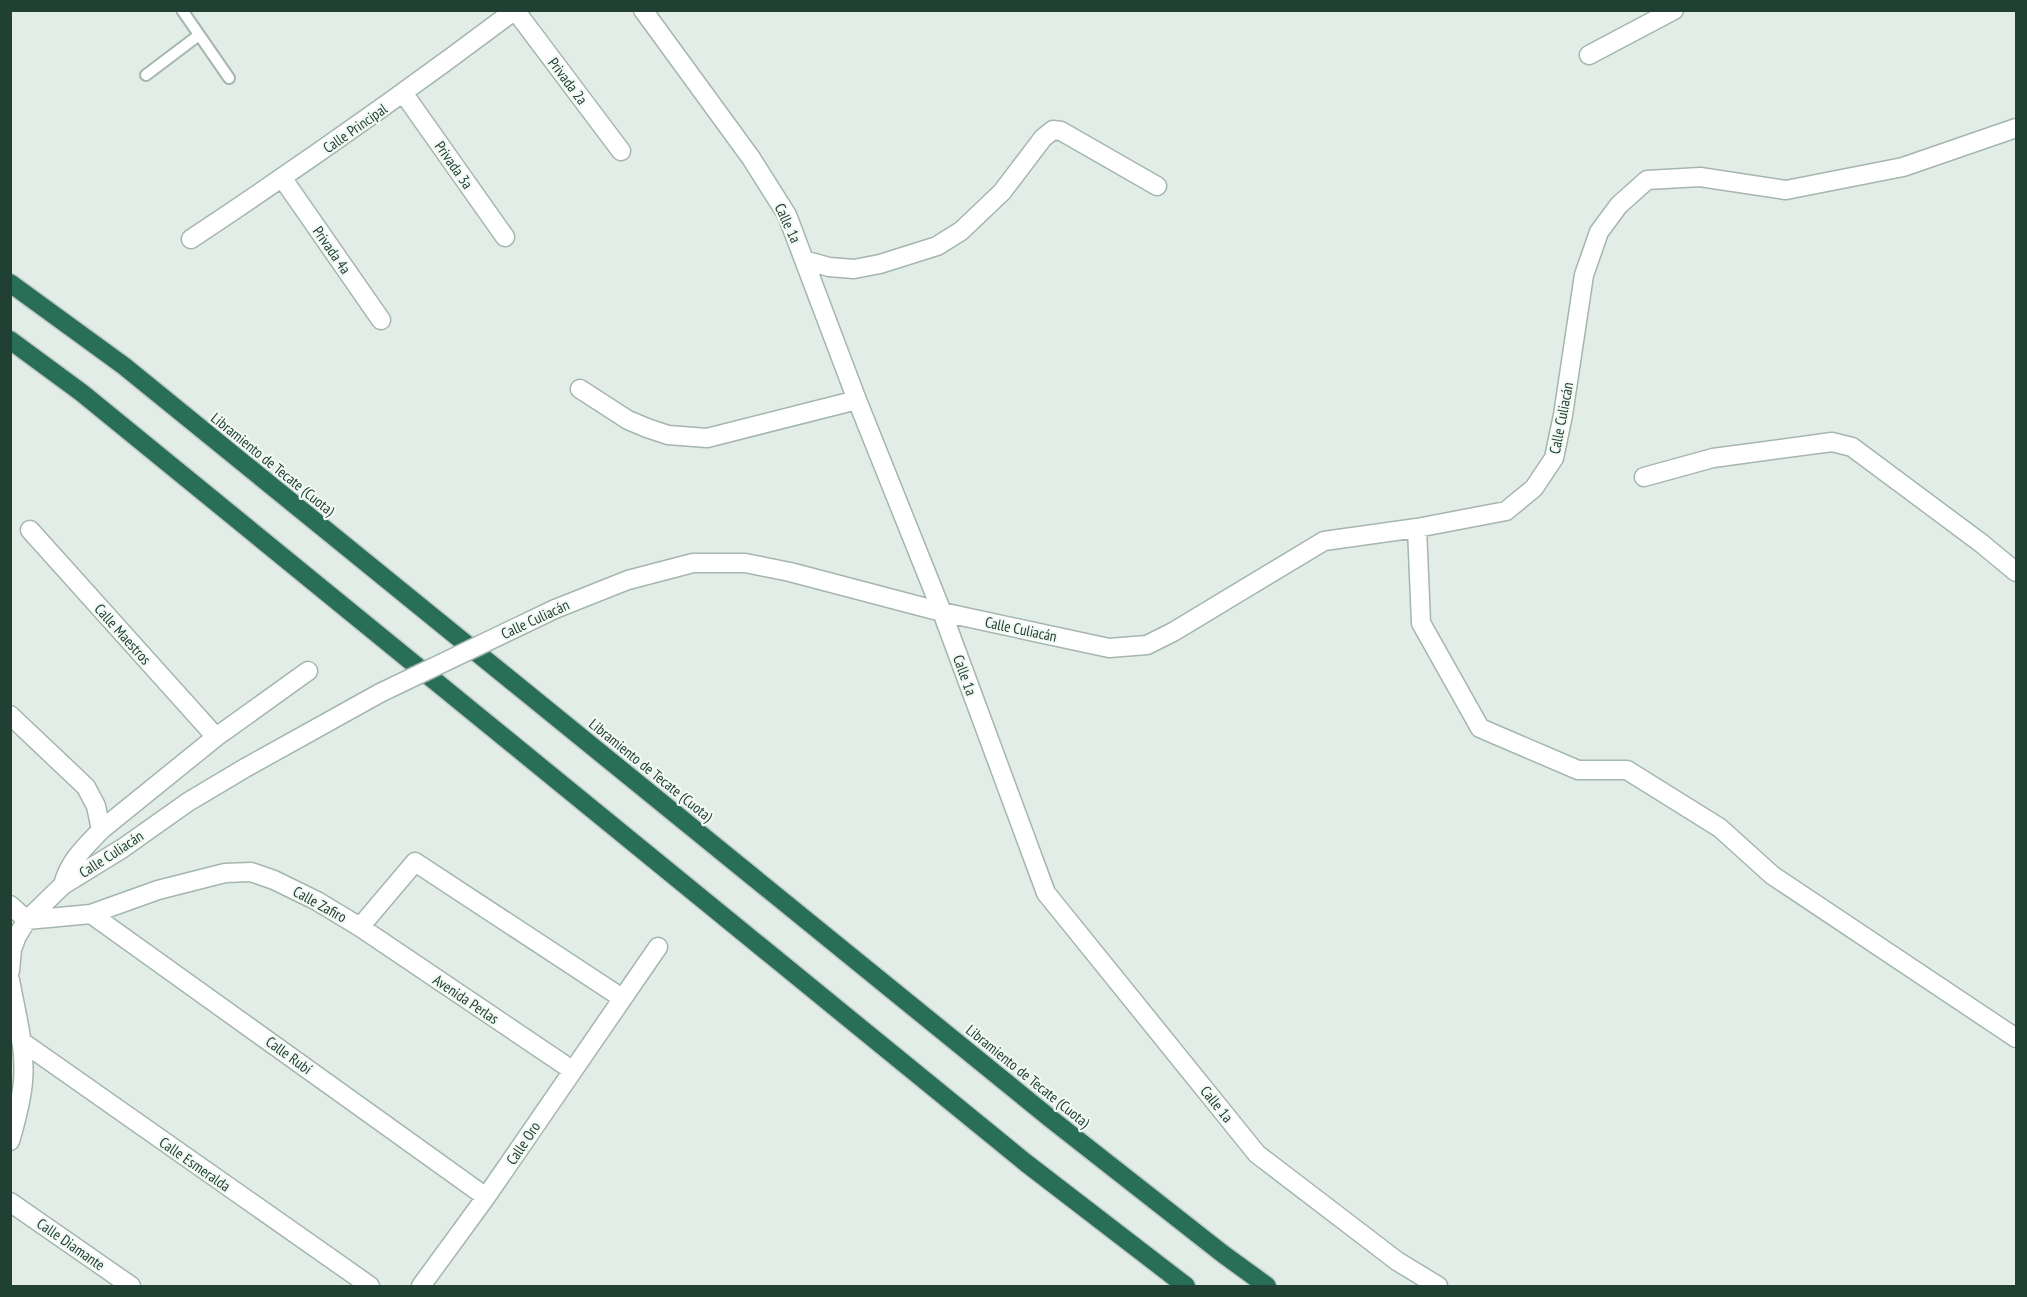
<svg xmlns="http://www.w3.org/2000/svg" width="2027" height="1297" font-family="'PT Sans Narrow',sans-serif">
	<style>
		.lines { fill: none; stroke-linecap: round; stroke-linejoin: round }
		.service-casing { stroke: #a4b6ad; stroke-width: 14 }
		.minor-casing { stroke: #a4b6ad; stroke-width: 21 }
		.motorway-casing { stroke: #c1cac6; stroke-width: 21 }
		.service { stroke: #fff; stroke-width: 10 }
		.minor { stroke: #fff; stroke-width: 18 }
		.motorway { stroke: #296f57; stroke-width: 18 }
		.minor-bridge-casing { stroke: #a4b6ad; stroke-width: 21; stroke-linecap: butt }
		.minor-bridge { stroke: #fff; stroke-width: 18 }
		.labels { text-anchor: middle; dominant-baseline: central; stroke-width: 4.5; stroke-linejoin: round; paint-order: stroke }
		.street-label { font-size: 15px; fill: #204033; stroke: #f3f9f5 }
	</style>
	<rect width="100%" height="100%" fill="#e2ede7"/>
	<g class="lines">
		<!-- service casing -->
		<g class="service-casing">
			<path id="service" d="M182 10 229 78
				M146 75 199 35"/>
		</g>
		<!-- minor casing -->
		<g class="minor-casing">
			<path id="minor" d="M515 10 621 151
				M643 10 751 158 787 215 857 400 942 612 1046 893 1257 1154 1397 1261 1438 1286
				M1589 55 1674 10
				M404 94 505 237
				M283 179 381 320
				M191 239C301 166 409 90 515 10
				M804 260 829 267 854 269 880 264 937 246 961 231 1002 192 1043 138 1053 130 1061 131 1157 186
				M580 389 628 420 647 428 668 435 707 438 857 400
				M1644 477 1713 458 1832 442 1852 447 1981 543 2016 572
				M1417 528 1421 623 1480 728 1578 770H1627L1720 828 1772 875 2016 1038
				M30 530 216 737
				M555 609 628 580 693 563H745L790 572 942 612 1109 648 1147 645 1173 632 1324 541 1417 528 1506 511 1534 488 1554 458 1563 415 1584 275 1599 232 1619 205 1647 180 1700 177 1786 190 1903 167 2016 128
				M10 715 86 787 96 806 101 830C85 847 69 861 63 885
				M101 830 216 737 308 671
				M10 905 27 920
				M91 914 486 1197
				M27 920 91 914 158 890 225 873 251 872 274 880 317 901 360 927 572 1070
				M360 927 415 862 622 998
				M10 971 12 949 17 936 27 920 63 885 123 848 188 802 245 768 380 693
				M10 980C16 1013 26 1048 23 1082 21 1102 16 1121 10 1141
				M21 1041 370 1286
				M10 1202 131 1286
				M421 1286 486 1197 658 947"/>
		</g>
		<!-- motorway casing -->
		<g class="motorway-casing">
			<path id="motorway" d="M10 283 124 366 1051 1119 1223 1254 1267 1286
				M10 340 82 393 1026 1163 1186 1286"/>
		</g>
		<!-- service -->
		<use href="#service" class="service"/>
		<!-- minor -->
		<use href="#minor" class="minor"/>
		<!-- motorway -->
		<use href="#motorway" class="motorway"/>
		<!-- minor-bridge casing -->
		<g class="minor-bridge-casing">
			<path id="minor-bridge" d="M380 693 555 609"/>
		</g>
		<!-- minor-bridge -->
		<use href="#minor-bridge" class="minor-bridge"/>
	</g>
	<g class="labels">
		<!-- street labels -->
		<g class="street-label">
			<text transform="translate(568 81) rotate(53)">Privada 2a</text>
			<text transform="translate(355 128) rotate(-35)">Calle Principal</text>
			<text transform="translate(454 165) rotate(55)">Privada 3a</text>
			<text transform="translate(788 223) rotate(65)">Calle 1a</text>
			<text transform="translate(332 250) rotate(55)">Privada 4a</text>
			<text transform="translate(1561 418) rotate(-79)">Calle Culiacán</text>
			<text transform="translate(273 464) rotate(39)">Libramiento de Tecate (Cuota)</text>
			<text transform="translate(535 619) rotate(-25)">Calle Culiacán</text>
			<text transform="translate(1021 629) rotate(12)">Calle Culiacán</text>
			<text transform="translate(123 634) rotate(48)">Calle Maestros</text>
			<text transform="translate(965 675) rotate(70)">Calle 1a</text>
			<text transform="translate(651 770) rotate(39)">Libramiento de Tecate (Cuota)</text>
			<text transform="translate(111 854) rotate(-33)">Calle Culiacán</text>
			<text transform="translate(320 904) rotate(29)">Calle Zafiro</text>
			<text transform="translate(466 999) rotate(34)">Avenida Perlas</text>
			<text transform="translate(289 1055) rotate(36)">Calle Rubí</text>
			<text transform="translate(1028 1076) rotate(39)">Libramiento de Tecate (Cuota)</text>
			<text transform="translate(1217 1104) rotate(51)">Calle 1a</text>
			<text transform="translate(523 1143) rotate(-56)">Calle Oro</text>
			<text transform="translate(195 1164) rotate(35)">Calle Esmeralda</text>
			<text transform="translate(71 1244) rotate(35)">Calle Diamante</text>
		</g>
	</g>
	<!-- border -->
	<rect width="2027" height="1297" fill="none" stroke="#204033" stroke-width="24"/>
</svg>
